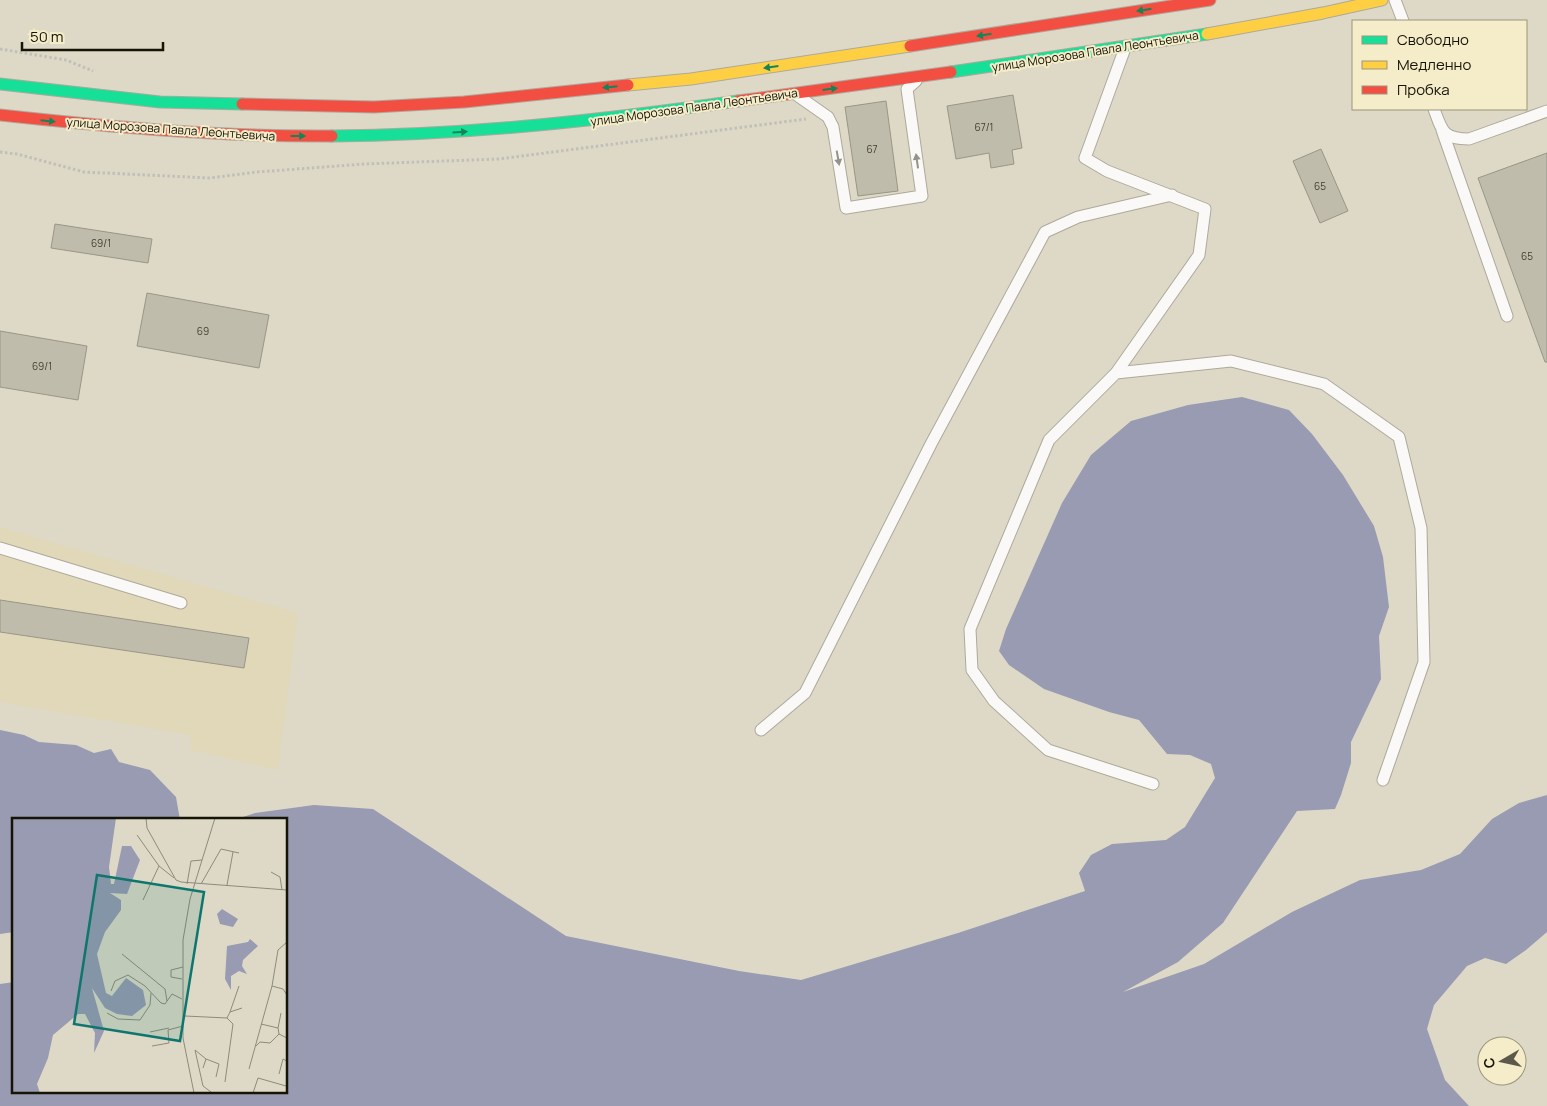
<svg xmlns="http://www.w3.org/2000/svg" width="1547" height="1106" font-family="Manrope,sans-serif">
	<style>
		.built { fill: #e1d8b9 }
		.water { fill: #989bb1 }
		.building { fill: #c0bcab; stroke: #999688 }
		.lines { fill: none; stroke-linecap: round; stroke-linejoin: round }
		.lane-casing { stroke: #ada99b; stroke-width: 13 }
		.fast-casing { stroke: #ada99b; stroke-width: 13 }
		.slow-casing { stroke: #ada99b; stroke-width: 13 }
		.jam-casing { stroke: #ada99b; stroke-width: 13 }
		.path { stroke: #c0bfb9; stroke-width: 3; stroke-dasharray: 2.5 2.5; stroke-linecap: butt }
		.lane { stroke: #faf9f7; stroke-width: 11 }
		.fast { stroke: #16e098; stroke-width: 11 }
		.slow { stroke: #ffcf43; stroke-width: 11 }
		.jam { stroke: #f24e42; stroke-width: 11 }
		.oneway { fill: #168457 }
		.oneway2 { fill: #93928b }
		.labels { text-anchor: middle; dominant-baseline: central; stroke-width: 4; stroke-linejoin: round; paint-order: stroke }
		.number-label { font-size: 10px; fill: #403d30 }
		.street-label { font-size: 12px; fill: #161307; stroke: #f5ecca }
		.inset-road { fill: none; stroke: #8e8a7a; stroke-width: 1 }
		.view { fill: #0f766e; fill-opacity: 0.15; stroke: #0f766e; stroke-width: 2.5 }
		.inset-edge { fill: none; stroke: #161307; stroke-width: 2.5 }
	</style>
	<rect width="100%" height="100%" fill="#ded9c7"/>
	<!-- built -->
	<path class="built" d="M0 527 298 613 278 770 191 750 190 735 0 702Z"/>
	<!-- water -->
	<path class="water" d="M1242 397 1289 410 1312 434 1343 475 1374 526 1383 557 1389 607 1379 636 1381 679 1351 742V763L1341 795 1335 809 1297 811 1223 923 1178 962 1123 992 1204 964 1292 912 1360 880 1421 870 1460 854 1492 819 1519 803 1547 795V932L1526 950 1506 964 1485 958 1467 966 1434 1005 1427 1029 1445 1080 1469 1106H0V984L14 982V1092H286V820H234L255 813 314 805 373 809 566 936 739 971 801 980 958 933 1085 891 1079 873 1091 855 1112 844 1166 840 1185 827 1215 778 1211 764 1190 755 1167 754 1139 720 1109 712 1044 689 1009 665 999 651 1006 629 1062 503 1091 455 1131 421 1188 405Z
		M0 730 24 735 39 742 76 745 94 753 111 749 119 762 150 770 176 797 180 820H14V932L0 934Z"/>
	<!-- building -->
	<path class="building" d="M1013 95 1022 148 1012 150 1014 164 991 168 989 153 956 159 947 106Z
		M886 101 898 191 858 196 845 107Z
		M1321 149 1348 211 1320 223 1293 161Z
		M1547 153V362H1545L1478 178Z
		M55 224 152 239 148 263 51 248Z
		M147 293 269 315 259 368 137 346Z
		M0 331 87 346 78 400 0 387Z
		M0 600 249 638 244 668 0 632Z"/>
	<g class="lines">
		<!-- lane casing -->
		<g class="lane-casing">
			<path id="lane" d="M1395 0 1403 21
				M1125 48 1085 158 1107 171 1205 209 1199 255 1116 373 1049 440 970 629 972 670 994 701 1048 750 1153 784
				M798 96 828 117 833 127 846 208 922 196 907 89 916 81
				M1434 109C1442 131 1443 139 1469 139L1547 111
				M1442 130 1507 316
				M1116 373 1231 361 1324 384 1399 437 1421 528 1424 662 1383 780
				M0 548 181 603
				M761 730 805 693 931 444 1045 232 1078 217 1172 195"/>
		</g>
		<!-- fast casing -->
		<g class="fast-casing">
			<path id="fast" d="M951 72 1207 34
				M0 84 160 102 242 104
				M332 136C468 135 603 120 738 101"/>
		</g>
		<!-- slow casing -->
		<g class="slow-casing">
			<path id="slow" d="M1207 34 1323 13 1382 0
				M628 85 691 79 910 46"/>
		</g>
		<!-- jam casing -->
		<g class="jam-casing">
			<path id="jam" d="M910 46 1210 0
				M738 101 951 72
				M242 104 374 107 464 102 628 85
				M0 115C110 127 221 137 332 136"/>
		</g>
		<!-- path -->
		<path class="path" d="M0 49 66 60 93 71
			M0 152 17 154 84 172 210 178 257 172 364 164 499 159 806 119"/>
		<!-- lane -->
		<use href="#lane" class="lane"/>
		<!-- fast -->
		<use href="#fast" class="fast"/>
		<!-- slow -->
		<use href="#slow" class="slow"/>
		<!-- jam -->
		<use href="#jam" class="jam"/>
	</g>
	<!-- one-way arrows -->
	<defs><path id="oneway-solid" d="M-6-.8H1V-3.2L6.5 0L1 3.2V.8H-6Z" transform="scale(1.25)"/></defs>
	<g class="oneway">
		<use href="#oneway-solid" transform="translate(1144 10) rotate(171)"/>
		<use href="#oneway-solid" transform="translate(984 35) rotate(171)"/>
		<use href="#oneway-solid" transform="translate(771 67) rotate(172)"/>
		<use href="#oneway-solid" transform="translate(610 87) rotate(174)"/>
		<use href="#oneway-solid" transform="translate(830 89) rotate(-7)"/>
		<use href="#oneway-solid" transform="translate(48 121) rotate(6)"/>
		<use href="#oneway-solid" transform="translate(460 132) rotate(-3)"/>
		<use href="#oneway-solid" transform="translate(298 136)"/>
	</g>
	<g class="oneway2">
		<use href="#oneway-solid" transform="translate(838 158) rotate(80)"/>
		<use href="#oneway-solid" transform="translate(917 161) rotate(-98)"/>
	</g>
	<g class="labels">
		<!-- number labels -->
		<g class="number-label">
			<text x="984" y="127">67/1</text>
			<text x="872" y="149">67</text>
			<text x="1320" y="186">65</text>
			<text x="101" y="243">69/1</text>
			<text x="1527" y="256">65</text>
			<text x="203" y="331">69</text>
			<text x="42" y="366">69/1</text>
		</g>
		<!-- street labels -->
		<g class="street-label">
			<text transform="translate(1095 51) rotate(-9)">улица Морозова Павла Леонтьевича</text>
			<text transform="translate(694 107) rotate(-8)">улица Морозова Павла Леонтьевича</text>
			<text transform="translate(171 129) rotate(4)">улица Морозова Павла Леонтьевича</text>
		</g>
	</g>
	<!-- overview -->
	<g transform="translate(12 818)">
		<rect width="275" height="275" fill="#ded9c7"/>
		<path d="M0 0H104L97 49 99 66H102L110 28H119L128 42 115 76 98 75 109 82V92L93 114 85 136 94 175 100 178 114 160 131 172 134 187 120 198 105 196 93 190 80 170 92 213 82 235 83 215 73 196H66L41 217 36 240 25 266 28 275H0ZM210 91 226 101 221 109 208 106 205 96ZM238 121 246 128 231 142 230 148 235 156 227 153 219 158V172L213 161 215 128 236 124Z" fill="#989bb1"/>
		<path class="inset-road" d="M134 0 135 10 164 62 169 64 275 72M125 17 147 48M259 54 268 59 270 72M175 66 179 43 190 42M189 66 209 31 227 35M215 67 221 34M131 82 147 48 162 60M110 136 153 171 155 183M170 161 159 159V152L171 149M260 168 271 171 275 177M99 173 103 163 116 157 133 168 149 185 153 186 160 176 170 181M218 194 227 168M95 195 106 201 128 202 138 187 139 175M173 198 215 200 218 194 230 190M249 206 266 210 267 216 275 220M266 210 269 195M138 214 157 210M140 228 157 225 156 212 171 208M244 228 248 224 258 225 267 216M183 232 191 268 199 274M183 232 194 241 191 250M194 241 207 246 204 259M237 251 260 168 266 132 275 124M267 256 271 241 275 243M213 264 221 206 215 200M182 275 171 220V122L178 81 203 0M241 275 246 260 274 268"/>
		<path class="view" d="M85 57 192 74 168 223 62 206Z"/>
		<rect width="275" height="275" class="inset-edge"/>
	</g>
	<!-- legend -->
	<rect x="1352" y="20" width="175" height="90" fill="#f5ecca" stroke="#9c957c"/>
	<rect x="1362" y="36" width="25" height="8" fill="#16e098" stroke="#9c957c"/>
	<text x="1397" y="45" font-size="15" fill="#161307">Свободно</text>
	<rect x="1362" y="61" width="25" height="8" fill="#ffcf43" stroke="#9c957c"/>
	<text x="1397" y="70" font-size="15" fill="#161307">Медленно</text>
	<rect x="1362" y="86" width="25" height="8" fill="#f24e42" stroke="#9c957c"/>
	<text x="1397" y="95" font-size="15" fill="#161307">Пробка</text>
	<!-- north arrow -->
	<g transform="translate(1502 1061) rotate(261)"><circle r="24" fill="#f5ecca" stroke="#9c957c"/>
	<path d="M0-4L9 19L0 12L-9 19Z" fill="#5c584a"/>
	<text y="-8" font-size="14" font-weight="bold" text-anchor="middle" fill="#161307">С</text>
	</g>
	<!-- scale -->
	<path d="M22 42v8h141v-8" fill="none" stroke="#161307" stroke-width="2.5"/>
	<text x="30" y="42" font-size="15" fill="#161307" stroke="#f5ecca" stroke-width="4" paint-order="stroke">50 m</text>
</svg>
